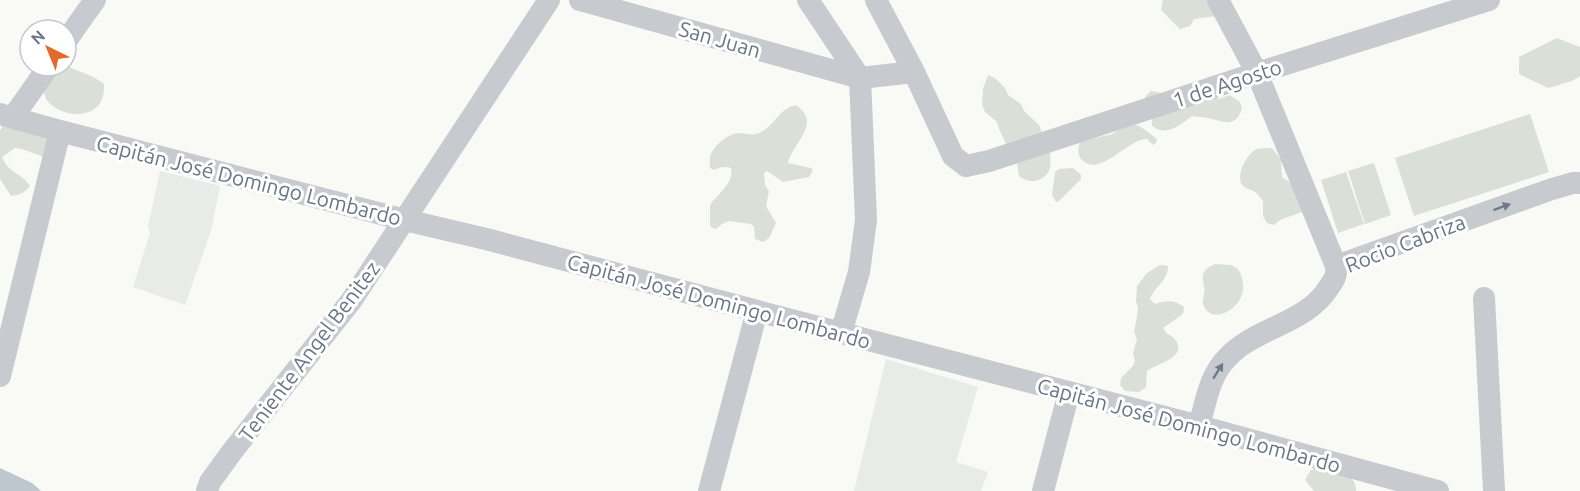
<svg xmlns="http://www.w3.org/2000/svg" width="1580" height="491" font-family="Ubuntu,sans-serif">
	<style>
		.built { fill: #e9ebe9 }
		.green { fill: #dae0d7 }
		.water { fill: #bec7cd }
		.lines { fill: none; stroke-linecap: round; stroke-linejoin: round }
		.minor { stroke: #c7cace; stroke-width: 22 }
		.oneway { fill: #6d7a8b }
		.labels { text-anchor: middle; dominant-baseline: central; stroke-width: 6; stroke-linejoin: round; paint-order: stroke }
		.street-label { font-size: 21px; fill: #687687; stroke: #fff }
	</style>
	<rect width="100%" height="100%" fill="#f9f9f6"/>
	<!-- built -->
	<path class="built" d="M160 171 220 186 211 231 185 305 133 287 150 233 148 226Z
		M886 359 978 387 956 462 988 472 981 491H854Z"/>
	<!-- green -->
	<path class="green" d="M1163 0H1214L1216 16 1194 19 1190 26 1180 29 1161 10Z
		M1557 38 1580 47V76L1572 81 1548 88 1519 74V57Z
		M66 65C78 72 94 75 104 84 104 90 104 98 100 103 88 121 57 115 46 99 45 96 44 93 43 90L56 66H66Z
		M988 75 995 78 1005 88 1008 95 1021 104 1024 111 1039 125 1042 133 1008 148 999 129 997 122 985 112 982 104 983 89Z
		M1151 91 1158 92 1165 96H1212L1219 99 1230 95 1240 102 1242 109C1235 129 1222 121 1208 118 1203 117 1197 117 1192 116 1180 125 1167 137 1152 126V114L1144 101 1145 97Z
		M796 105C823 124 792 143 788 163L811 168 813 170 809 177 783 182 767 171 764 173 765 185 769 191 766 206 776 223 769 238 763 242 755 239 754 227 751 224 729 221 722 224 716 229 712 228 710 225V205C718 193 734 184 731 168 725 166 720 167 714 170L710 168C710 164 709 158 711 154 715 144 730 132 741 133 749 134 756 136 763 131 776 123 780 108 796 105Z
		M26 112 53 146 44 157 22 149 15 148 2 157C8 173 22 173 30 186 24 193 20 195 11 196L0 179V131L5 121Z
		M1530 114 1549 172 1414 216 1395 158Z
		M1134 124 1141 127 1157 139 1156 143 1153 145 1147 139C1129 138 1100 178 1082 160 1077 155 1078 148 1080 142L1112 134 1127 125Z
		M1272 148 1281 160 1282 177C1294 183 1298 193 1305 204L1302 212 1280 220 1274 225 1267 223 1263 216V201C1260 197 1257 192 1253 191 1248 188 1244 189 1241 183 1237 173 1247 153 1257 149 1261 148 1267 148 1272 148Z
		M1050 152C1050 156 1051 162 1050 167 1047 182 1029 185 1019 176L1017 163Z
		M1374 163 1391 215 1365 224 1348 171Z
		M1073 168 1081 175V179L1059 201 1056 202 1052 195 1055 172 1059 169Z
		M1346 172 1364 224 1338 233 1321 180Z
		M1215 264 1231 265 1238 269C1259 304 1210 330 1203 304 1202 299 1206 292 1204 286 1201 273 1203 270 1215 264Z
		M1160 265 1168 266C1168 281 1155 286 1150 299L1155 304C1166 300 1175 300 1184 307L1183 314 1163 328C1167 336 1172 334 1176 341 1187 358 1156 364 1147 371L1146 387 1139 392 1125 391 1120 385 1121 378 1132 367 1135 361 1133 353 1137 339 1134 332 1137 316 1138 308 1136 301 1137 286 1147 273Z
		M1325 463C1337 469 1357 475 1356 491H1314L1305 480 1310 471Z"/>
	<!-- water -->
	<path class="water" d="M0 468 32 483 41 491H0Z"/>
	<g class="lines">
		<!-- minor -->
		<path class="minor" d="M580 0 860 78 914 72
			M808 0 860 78 866 220 859 272 841 333
			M876 0 914 72 953 156 966 166 989 161 1257 73 1489 0
			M1218 0 1257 73 1336 266
			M66 41 95 0
			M0 114 60 131 405 220 486 239 757 311 1199 426 1438 491
			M13 117 49 66
			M1484 298 1494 491
			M0 376 60 131
			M1199 426C1206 402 1209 376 1227 358 1255 327 1307 324 1329 287 1334 280 1337 276 1336 266L1552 189 1573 183H1580
			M207 491 210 482 231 453 351 301 549 0
			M709 491 757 311
			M1043 491 1069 392"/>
	</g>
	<!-- one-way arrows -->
	<defs><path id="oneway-solid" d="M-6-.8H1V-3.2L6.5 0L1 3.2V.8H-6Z" transform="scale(1.5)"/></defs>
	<g class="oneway">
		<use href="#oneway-solid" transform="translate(1502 207) rotate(-20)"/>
		<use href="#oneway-solid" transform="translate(1218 371) rotate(-58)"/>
	</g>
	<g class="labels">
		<!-- street labels -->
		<g class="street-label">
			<text transform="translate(720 39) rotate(16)">San Juan</text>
			<text transform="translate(1227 83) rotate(-18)">1 de Agosto</text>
			<text transform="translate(249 180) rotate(14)">Capitán José Domingo Lombardo</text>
			<text transform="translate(1405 243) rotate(-21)">Rocio Cabriza</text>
			<text transform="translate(719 301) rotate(15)">Capitán José Domingo Lombardo</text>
			<text transform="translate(309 351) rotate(-53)">Teniente Angel Benitez</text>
			<text transform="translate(1189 425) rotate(15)">Capitán José Domingo Lombardo</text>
		</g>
	</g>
	<!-- north arrow -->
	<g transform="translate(48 48) rotate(317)"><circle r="28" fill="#ffffff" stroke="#c3c8cf" stroke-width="1.5"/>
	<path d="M0-4.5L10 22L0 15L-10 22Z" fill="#e26a2d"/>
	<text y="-9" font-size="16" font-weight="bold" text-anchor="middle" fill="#687687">N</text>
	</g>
</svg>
